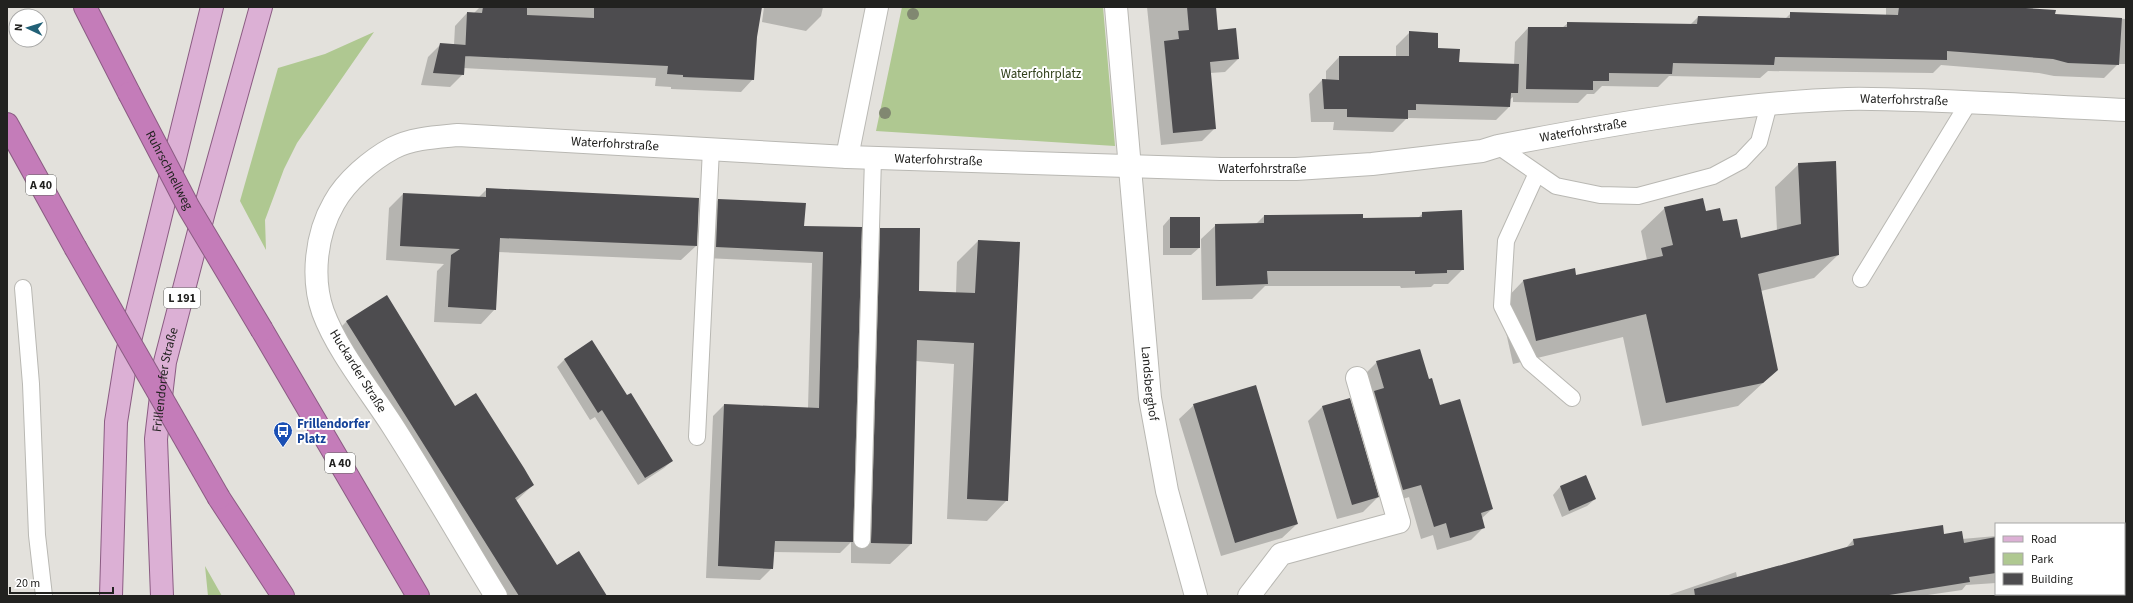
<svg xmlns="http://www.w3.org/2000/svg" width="2133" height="603" font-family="'Source Sans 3',sans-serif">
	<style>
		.green { fill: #afc891 }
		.shadow { fill: #0003 }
		.building { fill: #4d4c4f }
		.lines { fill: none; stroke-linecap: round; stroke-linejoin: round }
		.service-casing { stroke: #b9b8b3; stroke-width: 18 }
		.minor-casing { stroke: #b9b8b3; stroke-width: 24 }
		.primary-casing { stroke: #8b5c83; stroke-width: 24 }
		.motorway-casing { stroke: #8b5c83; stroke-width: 24 }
		.service { stroke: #fff; stroke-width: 16 }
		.minor { stroke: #fff; stroke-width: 22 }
		.primary { stroke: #dcb0d5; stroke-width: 22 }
		.motorway { stroke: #c47cb9; stroke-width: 22 }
		.motorway-bridge-casing { stroke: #8b5c83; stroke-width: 24; stroke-linecap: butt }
		.motorway-bridge { stroke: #c47cb9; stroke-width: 22 }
		.tree { fill: #818871 }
		.labels { text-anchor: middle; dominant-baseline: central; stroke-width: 4; stroke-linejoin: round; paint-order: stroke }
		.shield { fill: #fff; stroke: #646463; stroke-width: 1 }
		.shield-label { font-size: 12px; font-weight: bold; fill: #222220 }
		.park-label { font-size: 13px; fill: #30401a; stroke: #fff }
		.street-label { font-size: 13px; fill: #222220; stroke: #fff }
		.transit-label { font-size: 13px; font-weight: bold; fill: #164399; stroke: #fff; text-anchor: start }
	</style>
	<rect width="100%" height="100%" fill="#e3e1dc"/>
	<!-- green -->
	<path class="green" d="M902 7H1103L1115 146 876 131Z
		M374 32 297 143 284 169 265 220 266 250 240 201 278 68 325 54Z
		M205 566 222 596H208Z"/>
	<!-- shadow -->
	<path class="shadow" d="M480 7H761L756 37 753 79 741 92 671 89V87L655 86 656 78 463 68V74L450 87 421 85 428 57 441 44 454 45 455 26 467 13 473 14Z
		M764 7H823L821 16 806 31 762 22Z
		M1147 7H1215L1217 31 1238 59 1225 72 1210 73 1215 128 1202 141 1161 145Z
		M1886 7H1992L2054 15 2126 19V64H2118L2104 78 2054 76 2039 73 1941 65 1933 73 1768 71 1760 78 1669 76 1658 87 1602 86 1594 94H1587L1578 103 1513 102V97L1509 100V107L1496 120 1407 118 1393 132 1333 130 1334 122H1311L1309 94 1322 80H1326V71L1339 57H1396V46L1410 32 1458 63 1514 65 1515 42 1528 28H1562L1568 23 1690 25 1698 17 1785 19 1791 13 1886 16Z
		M1799 164 1838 255 1814 278 1761 291 1777 370 1738 406 1642 426 1623 337 1513 364 1500 305 1523 281 1574 269 1575 276 1647 260 1641 231 1665 208 1705 212 1722 223 1740 239 1777 231 1775 187Z
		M487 189 696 246 681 260 498 252 495 309 481 324 434 322 437 271 444 264 386 260 389 208 403 194 478 198Z
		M718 200 803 227 860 250 881 229 918 291 956 293 957 262 978 241 1007 500 987 521 947 519 954 364 916 361 911 544 890 564 851 563V542L840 553 773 552 772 568 760 580 706 578 713 416 724 405 808 408 812 263 705 258 707 211Z
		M1423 213 1463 269 1448 284H1434L1431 287 1401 288 1400 286H1265L1252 299 1202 300 1201 239 1216 225 1256 224 1264 216 1362 219 1418 218Z
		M1170 218 1199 248 1191 255H1163V226Z
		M386 297 455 407 533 485 516 501 557 566 605 596H498L333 335 346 322Z
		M565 359 627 397 672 461 664 468 638 485 595 417 590 420 557 367Z
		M1377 362 1428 380 1440 407 1492 509 1481 519 1484 527 1471 540 1437 550 1433 535 1421 539 1409 497 1390 503 1364 375Z
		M1194 405 1297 524 1282 538 1221 556 1179 419Z
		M1323 406 1378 497 1363 512 1337 519 1308 421Z
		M1586 476 1595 499 1587 506 1562 517 1553 495 1560 487Z
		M2124 527 2126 528V575H2124Z
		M1943 535 1962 539 1996 536V583L1966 585 1962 590 1921 596H1666L1736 572 1737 577 1846 548 1853 540Z"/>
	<!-- building -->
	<path class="building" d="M483 7H527V15L594 18V7H762L757 37 754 80 683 77V75L667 74 668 66 465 56 467 12 482 13Z
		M1187 7H1216L1218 30 1236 28 1239 59 1210 62 1216 129 1173 133 1164 41 1179 39 1178 31 1189 30Z
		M1899 7H2009L2056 10 2055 14 2122 18 2119 65 2068 63 2053 59 1947 51V60L1775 57 1774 65 1673 63 1672 74 1609 73V81H1593V90L1526 89 1528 27H1567V22L1697 24 1698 16 1790 18V12L1898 15Z
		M1409 31 1438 33V48L1460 49 1459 62 1519 64 1518 93H1511L1510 107 1416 104V110H1408V119L1347 117V109H1324L1322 79 1339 80V56H1409Z
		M440 43 466 45 464 75 433 73Z
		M1836 161 1839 255 1758 274 1778 370 1763 383 1666 403 1646 314 1536 341 1523 280 1575 268 1576 275 1663 256 1661 248 1673 245 1664 207 1703 198 1706 211 1720 208 1723 221 1737 219 1741 238 1801 224 1798 163Z
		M486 188 699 198 697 246 500 238 496 310 448 307 451 255 460 249 400 246 403 193 486 197Z
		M718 199 806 203 804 226 862 227 853 542 775 541 773 569 718 566 724 404 819 408 823 252 716 247Z
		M1462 210 1464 270H1447V273L1415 274V271H1267L1268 284 1216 286 1215 224 1264 223V215L1363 214V218L1422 217V212Z
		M1170 217H1200V248H1170Z
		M880 228H920L919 291 975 293 978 240 1020 242 1008 501 967 499 974 343 917 340 912 544 871 543Z
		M387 295 455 406 476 393 524 468 534 485 515 498 557 565 579 551 607 596H519L346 321Z
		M592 340 627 395 631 393 673 461 645 478 602 410 598 413 564 359Z
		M1420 349 1429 379 1432 378 1440 405 1460 399 1493 509 1481 513 1485 528 1450 538 1446 523 1434 527 1421 485 1403 490 1374 391 1384 388 1376 361Z
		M1256 385 1298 524 1235 543 1193 404Z
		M1350 398 1379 497 1352 505 1322 406Z
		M1586 475 1596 499 1569 511 1560 486Z
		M1943 525 1944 534 1962 531 1964 543 1996 537V573L1969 577 1970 582 1883 596H1695L1694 589 1854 545 1853 539Z"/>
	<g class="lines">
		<!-- service casing -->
		<g class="service-casing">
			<path id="service" d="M1498 146 1556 186 1600 195 1638 196 1713 176 1741 161 1759 142 1769 104
				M1537 173 1506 241 1502 306 1530 362 1572 398
				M1861 279 1969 102
				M23 288 31 384 37 535 44 596
				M697 437 711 149
				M862 540 873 158"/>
		</g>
		<!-- minor casing -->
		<g class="minor-casing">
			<g id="minor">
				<path id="s1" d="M1116 7 1150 398 1167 491 1196 596"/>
				<path d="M847 157 877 7"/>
				<path id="s2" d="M496 596C461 539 428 481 392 425 370 391 337 350 323 312 311 278 316 234 334 203 346 181 371 160 393 148 412 138 437 137 458 135L847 157 1221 169H1296L1372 164 1482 151 1498 146C1613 124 1729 103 1847 99 1869 98 1891 100 1913 100 1984 102 2055 107 2126 110"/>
				<path d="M1249 596 1281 554 1399 522 1357 378"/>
			</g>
		</g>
		<!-- primary casing -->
		<g class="primary-casing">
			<g id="primary">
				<path d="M111 596 116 422 127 353 212 7"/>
				<path id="s3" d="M162 596 156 439 165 362 204 212 261 7"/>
			</g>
		</g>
		<!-- motorway casing -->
		<g class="motorway-casing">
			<path id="motorway" d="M85 7 129 93
				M7 124 75 247
				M262 330 418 596
				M219 498 283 596"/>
		</g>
		<!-- service -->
		<use href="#service" class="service"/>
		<!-- minor -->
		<use href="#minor" class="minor"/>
		<!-- primary -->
		<use href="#primary" class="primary"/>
		<!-- motorway -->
		<use href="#motorway" class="motorway"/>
		<!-- motorway-bridge casing -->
		<g class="motorway-bridge-casing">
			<g id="motorway-bridge">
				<path id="s4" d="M129 93 189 208 262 330"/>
				<path d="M75 247 219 498"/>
			</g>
		</g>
		<!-- motorway-bridge -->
		<use href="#motorway-bridge" class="motorway-bridge"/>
	</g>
	<!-- trees -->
	<g class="tree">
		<circle cx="913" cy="14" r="6"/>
		<circle cx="885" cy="113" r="6"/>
	</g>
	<!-- icons -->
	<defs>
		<g id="bus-pin" transform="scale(1)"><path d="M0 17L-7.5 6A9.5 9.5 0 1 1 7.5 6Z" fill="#1a4fb4" stroke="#fff"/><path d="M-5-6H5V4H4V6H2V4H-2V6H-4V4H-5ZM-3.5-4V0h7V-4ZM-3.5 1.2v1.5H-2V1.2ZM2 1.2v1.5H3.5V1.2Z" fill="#fff"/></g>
	</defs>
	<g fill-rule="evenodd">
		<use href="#bus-pin" x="283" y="431"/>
	</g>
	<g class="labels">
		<!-- shield labels -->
		<g class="shield">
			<rect x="26" y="175" width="30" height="20" rx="3"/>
			<rect x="164" y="288" width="36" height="20" rx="3"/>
			<rect x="325" y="453" width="30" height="20" rx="3"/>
		</g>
		<g class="shield-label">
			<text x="41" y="185">A 40</text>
			<text x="182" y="298">L 191</text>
			<text x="340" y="463">A 40</text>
		</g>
		<!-- park labels -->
		<g class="park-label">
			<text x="1041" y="74">Waterfohrplatz</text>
		</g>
		<!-- street labels -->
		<g class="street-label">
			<text stroke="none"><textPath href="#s2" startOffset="2046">Waterfohrstraße</textPath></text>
			<text stroke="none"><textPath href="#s2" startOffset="1723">Waterfohrstraße</textPath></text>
			<text stroke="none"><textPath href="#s2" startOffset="751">Waterfohrstraße</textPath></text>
			<text stroke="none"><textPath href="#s2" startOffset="1075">Waterfohrstraße</textPath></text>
			<text stroke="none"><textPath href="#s2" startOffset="1399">Waterfohrstraße</textPath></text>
			<text stroke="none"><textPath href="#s4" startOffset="87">Ruhrschnellweg</textPath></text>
			<text transform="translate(358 371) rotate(58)">Huckarder Straße</text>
			<text stroke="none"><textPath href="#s3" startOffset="217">Frillendorfer Straße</textPath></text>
			<text stroke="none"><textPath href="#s1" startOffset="378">Landsberghof</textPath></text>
		</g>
		<!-- transit labels -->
		<g class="transit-label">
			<text x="297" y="424">Frillendorfer<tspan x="297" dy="15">Platz</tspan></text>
		</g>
	</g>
	<!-- border -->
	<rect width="2133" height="603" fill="none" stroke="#222220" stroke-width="16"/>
	<!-- legend -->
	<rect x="1995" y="523" width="130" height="72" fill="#ffffff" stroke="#a7a7a6"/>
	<rect x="2003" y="536" width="20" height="6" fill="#dcb0d5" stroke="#a7a7a6"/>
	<text x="2031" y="543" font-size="12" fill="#222220">Road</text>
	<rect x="2003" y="553" width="20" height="12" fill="#afc891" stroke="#a7a7a6"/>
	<text x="2031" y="563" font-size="12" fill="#222220">Park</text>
	<rect x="2003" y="573" width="20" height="12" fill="#4d4c4f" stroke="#a7a7a6"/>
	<text x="2031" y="583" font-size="12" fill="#222220">Building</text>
	<!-- north arrow -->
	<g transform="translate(28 28) rotate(274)"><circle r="19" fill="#ffffff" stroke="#a7a7a6"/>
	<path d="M0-3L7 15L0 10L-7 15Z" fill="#216076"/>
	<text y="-6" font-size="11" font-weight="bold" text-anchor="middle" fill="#222220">N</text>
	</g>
	<!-- scale -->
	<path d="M10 587v6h103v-6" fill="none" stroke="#222220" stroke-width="2"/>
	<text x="16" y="587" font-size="12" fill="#222220" stroke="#ffffff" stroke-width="3" paint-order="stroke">20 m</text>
</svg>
